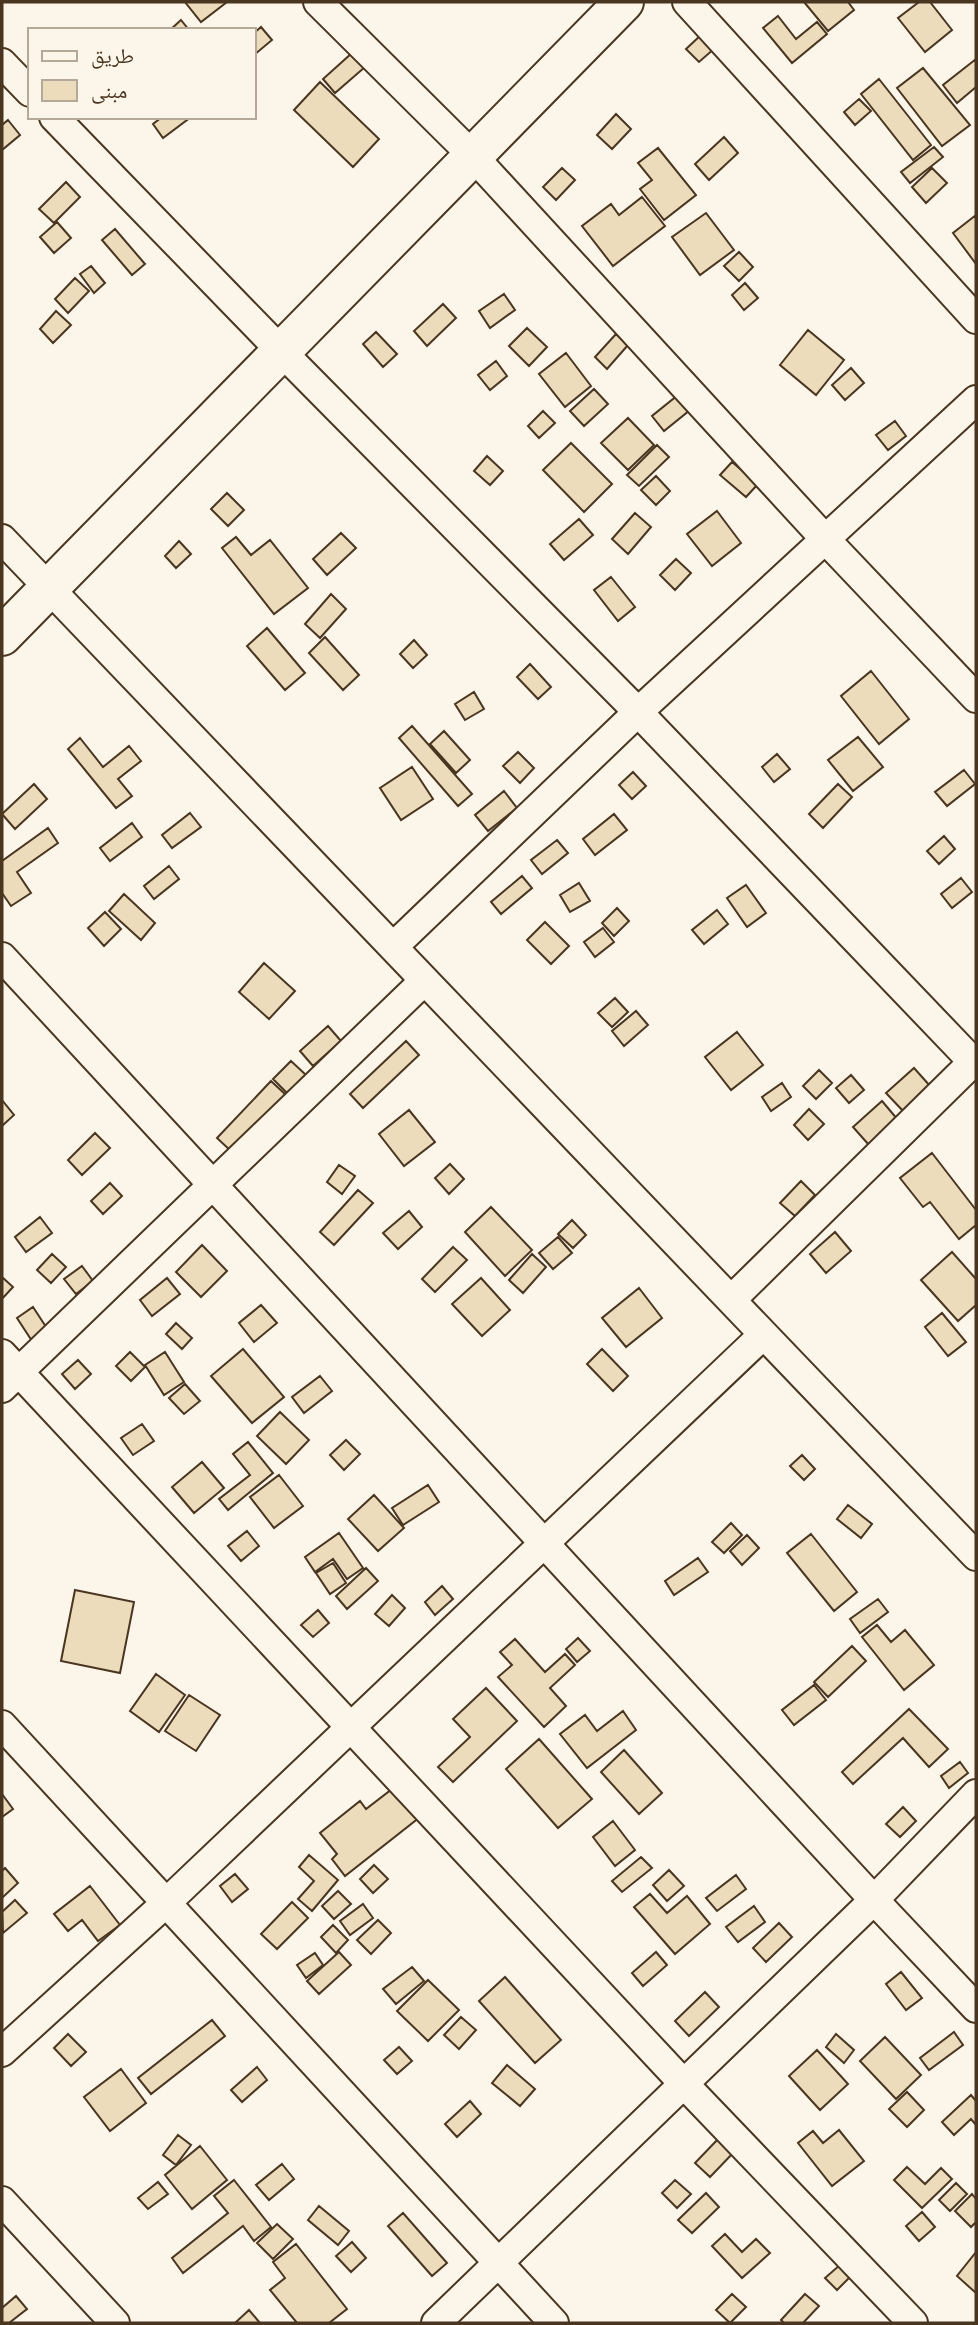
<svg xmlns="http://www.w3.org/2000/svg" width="978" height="2325" font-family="'Noto Serif','Noto Naskh Arabic',serif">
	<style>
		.building { fill: #ecdcbc; stroke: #4a3520; stroke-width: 2 }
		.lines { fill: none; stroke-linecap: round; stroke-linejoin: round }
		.street-casing { stroke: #4a3520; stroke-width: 32 }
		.secondary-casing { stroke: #4a3520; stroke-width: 42 }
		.street { stroke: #fbf6e9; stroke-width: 28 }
		.secondary { stroke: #fbf6e9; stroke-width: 38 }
	</style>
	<rect width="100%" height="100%" fill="#fbf6e9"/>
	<!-- building -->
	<path class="building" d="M185 2H227L201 22Z
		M804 2H848L854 10 828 31Z
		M919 2H930L952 30 925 52 898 18Z
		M778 16 796 39 817 22 827 34 792 63 763 28Z
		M181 20 189 30H170Z
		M261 27 272 40 254 55V33Z
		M702 34 715 48 699 62 686 49Z
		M352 53 365 67 335 93 323 79Z
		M976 59V87L957 103 943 85Z
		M923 68 970 125 942 146 897 88Z
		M879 79 931 145 913 160 861 94Z
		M320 82 379 139 353 167 294 110Z
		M859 99 871 111 855 125 844 112Z
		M616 114 631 129 612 149 597 135Z
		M162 117H191L163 138 153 124Z
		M8 120 20 135 2 150V125Z
		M724 137 738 153 709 180 695 164Z
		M934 147 943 157 910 183 901 172Z
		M658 148 696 195 664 220 640 189 652 180 638 163Z
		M562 168 575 180 556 200 543 187Z
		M932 168 947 183 926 203 912 187Z
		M66 182 80 197 54 223 39 209Z
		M642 197 665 226 613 266 582 226 611 204 619 215Z
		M706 213 734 250 700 275 672 237Z
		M976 215V264L953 233Z
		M57 222 71 238 54 253 40 237Z
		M115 229 145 264 132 275 102 240Z
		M739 252 753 267 739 281 724 266Z
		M91 266 105 283 94 293 80 274Z
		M75 278 89 291 68 313 55 299Z
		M745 283 758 298 744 310 732 295Z
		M504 294 515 310 490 328 479 311Z
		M443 304 456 318 427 346 414 331Z
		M56 311 71 325 53 343 40 329Z
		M527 328 547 347 529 366 509 346Z
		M808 330 844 360 816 395 780 365Z
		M376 332 397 354 383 367 363 344Z
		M616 334 628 345 607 369 595 357Z
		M566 353 591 386 565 407 539 374Z
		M496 361 507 376 490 390 478 375Z
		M851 368 864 383 845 400 832 385Z
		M594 389 608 404 584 426 570 411Z
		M678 395 690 410 664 431 652 416Z
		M543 411 555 423 539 438 528 426Z
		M628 418 654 445 628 470 601 443Z
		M895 421 906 436 888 450 876 435Z
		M571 443 612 484 584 512 543 470Z
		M657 445 669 457 639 486 627 475Z
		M487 456 503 471 490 485 474 471Z
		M732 462 758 484 746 497 720 475Z
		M656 476 670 491 656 505 641 490Z
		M227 493 244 510 228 526 211 509Z
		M717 511 741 543 712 566 687 534Z
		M635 513 651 527 628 554 612 539Z
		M579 519 593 535 564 560 550 544Z
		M341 533 356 548 327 575 313 559Z
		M236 537 251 555 270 540 308 588 274 614 222 548Z
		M179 541 191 554 176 568 165 556Z
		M676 559 691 573 675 590 660 575Z
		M611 577 635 607 618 621 594 590Z
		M331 594 346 609 320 638 305 624Z
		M267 628 305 673 285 690 247 646Z
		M325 637 359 675 343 690 309 653Z
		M414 640 427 655 413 668 400 654Z
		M530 664 551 687 538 699 517 677Z
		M871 671 909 719 879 744 841 696Z
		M474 692 484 709 465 720 455 704Z
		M412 726 472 794 458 806 399 738Z
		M444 731 470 760 456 773 430 744Z
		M858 737 883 767 853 791 828 760Z
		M80 738 103 767 129 746 141 761 118 779 132 796 116 808 68 749Z
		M518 752 534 768 520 783 503 766Z
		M777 754 790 769 774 782 762 767Z
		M412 767 433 799 401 820 380 788Z
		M964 770 975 784 947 806 935 792Z
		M633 772 646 786 632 799 619 785Z
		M34 784 47 799 15 829 2 814Z
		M838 784 852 797 823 828 809 814Z
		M504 791 517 808 488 831 475 815Z
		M190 813 201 827 172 848 162 835Z
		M614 814 627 830 595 855 583 839Z
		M132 823 142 837 110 861 100 848Z
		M48 828 58 843 17 872 31 893 11 906 2 893V861Z
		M944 836 955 849 939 864 927 851Z
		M557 840 568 853 542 874 531 860Z
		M169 866 179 879 154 899 144 886Z
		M522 876 532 888 501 914 491 902Z
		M961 878 972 892 952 908 941 894Z
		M579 883 590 901 570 912 560 895Z
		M746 885 766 913 747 927 727 898Z
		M124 894 155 923 141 940 109 911Z
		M617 908 629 921 614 936 602 923Z
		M717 910 728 924 704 944 692 930Z
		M105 912 121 929 104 946 88 928Z
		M545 922 569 946 551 964 527 940Z
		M603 928 614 942 595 957 584 942Z
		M264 963 295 991 269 1019 239 992Z
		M615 998 628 1012 612 1027 598 1013Z
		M636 1011 648 1025 624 1046 612 1031Z
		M328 1026 341 1041 313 1066 300 1051Z
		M737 1032 763 1065 731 1090 705 1057Z
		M406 1041 419 1055 363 1108 350 1094Z
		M291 1061 306 1075 288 1094 273 1079Z
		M914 1068 931 1087 904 1112 886 1093Z
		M819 1070 832 1083 816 1099 803 1086Z
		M851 1075 864 1090 849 1103 836 1088Z
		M271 1081 286 1095 232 1152 217 1138Z
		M782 1083 791 1097 771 1111 762 1097Z
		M2 1100 14 1115 2 1126Z
		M882 1101 898 1120 869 1145 853 1127Z
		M809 1109 824 1124 808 1140 794 1125Z
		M409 1110 435 1142 404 1166 379 1134Z
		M95 1133 110 1148 82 1175 68 1160Z
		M932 1153 976 1210V1225L959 1239 930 1202 923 1207 900 1178Z
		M450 1164 464 1179 449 1194 435 1178Z
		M339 1165 355 1176 342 1194 327 1182Z
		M801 1181 815 1195 795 1216 780 1203Z
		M110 1183 122 1196 103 1214 91 1201Z
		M358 1190 373 1203 334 1245 320 1232Z
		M491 1207 532 1250 505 1276 465 1232Z
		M409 1211 422 1227 398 1249 383 1233Z
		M40 1217 52 1233 26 1252 15 1237Z
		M572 1220 586 1235 573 1248 558 1234Z
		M835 1232 851 1251 826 1273 810 1254Z
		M558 1237 572 1253 553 1269 539 1253Z
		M202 1245 227 1271 201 1297 176 1272Z
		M453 1247 467 1260 435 1292 422 1279Z
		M952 1252 976 1279V1305L958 1321 921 1280Z
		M52 1254 66 1267 51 1283 37 1270Z
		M532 1254 546 1267 523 1293 509 1280Z
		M82 1266 93 1281 76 1294 64 1279Z
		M2 1277 13 1287 2 1299Z
		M167 1278 180 1294 152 1316 140 1300Z
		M481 1278 510 1310 482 1336 452 1304Z
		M639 1288 662 1318 626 1347 602 1318Z
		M261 1305 277 1323 254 1342 239 1323Z
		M33 1307 52 1336 36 1347 17 1318Z
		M942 1313 966 1342 948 1356 925 1327Z
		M176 1323 192 1338 182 1349 166 1334Z
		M243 1349 284 1397 252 1423 211 1376Z
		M602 1349 628 1376 613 1391 587 1364Z
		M130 1352 145 1367 131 1381 116 1366Z
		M165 1352 184 1382 164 1395 145 1365Z
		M78 1360 91 1374 75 1389 62 1374Z
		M320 1376 332 1391 304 1413 292 1397Z
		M185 1384 200 1401 184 1414 169 1398Z
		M280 1412 309 1440 286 1464 257 1436Z
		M142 1424 154 1441 133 1455 121 1438Z
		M346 1440 360 1454 344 1470 330 1455Z
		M248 1442 273 1473 228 1510 219 1499 250 1475 233 1454Z
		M802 1455 815 1469 804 1480 790 1466Z
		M202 1462 224 1488 194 1513 172 1487Z
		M279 1475 303 1506 274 1528 250 1497Z
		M428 1485 439 1502 403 1525 392 1508Z
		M374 1495 404 1528 378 1551 348 1519Z
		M848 1505 872 1524 861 1538 837 1519Z
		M731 1523 742 1535 724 1553 712 1542Z
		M247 1531 259 1546 241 1561 228 1546Z
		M339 1533 363 1568 347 1579 333 1559 315 1572 305 1557Z
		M811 1534 857 1592 834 1611 787 1553Z
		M747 1535 759 1548 742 1565 730 1551Z
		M698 1558 708 1572 674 1595 665 1581Z
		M333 1563 346 1583 330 1594 316 1573Z
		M366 1568 378 1581 347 1609 336 1596Z
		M442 1586 453 1599 435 1615 425 1602Z
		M75 1590 134 1602 120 1673 61 1661Z
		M392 1595 405 1608 389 1626 375 1614Z
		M878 1599 888 1612 860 1633 850 1619Z
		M318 1610 329 1623 313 1637 301 1625Z
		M877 1625 891 1642 905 1630 934 1665 904 1690 862 1637Z
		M578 1638 590 1651 577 1662 566 1649Z
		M515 1639 545 1672 565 1654 575 1665 550 1688 566 1706 544 1727 498 1677 512 1665 500 1652Z
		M852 1646 866 1661 828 1697 814 1682Z
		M156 1674 185 1695 159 1732 130 1711Z
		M814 1685 826 1700 794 1725 782 1710Z
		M486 1688 517 1721 453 1782 438 1767 470 1737 453 1719Z
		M189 1695 220 1715 196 1751 165 1731Z
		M909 1709 948 1749 929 1767 903 1738 853 1784 842 1772Z
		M623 1711 636 1730 587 1768 560 1734 585 1715 597 1731Z
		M539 1739 592 1799 558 1828 506 1769Z
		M624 1750 662 1793 639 1814 601 1772Z
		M960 1762 968 1773 949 1788 941 1776Z
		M396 1786 420 1817 345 1876 332 1859 337 1854 320 1833 360 1801 366 1809Z
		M2 1794 13 1809 2 1817Z
		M903 1807 916 1821 900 1837 886 1824Z
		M613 1821 635 1850 615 1866 593 1837Z
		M309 1855 338 1880 312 1911 298 1899 314 1881 299 1867Z
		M641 1857 652 1868 622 1892 612 1881Z
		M374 1865 388 1879 373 1893 360 1879Z
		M5 1868 18 1883 2 1898V1871Z
		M669 1870 684 1886 667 1901 653 1885Z
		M235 1874 248 1889 232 1902 220 1886Z
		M736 1875 746 1889 717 1911 706 1898Z
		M90 1886 120 1925 98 1941 82 1920 68 1931 54 1914Z
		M338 1891 351 1904 334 1919 322 1906Z
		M650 1894 667 1913 687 1896 710 1924 675 1954 634 1907Z
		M15 1900 27 1913 3 1933 2 1912Z
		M292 1902 308 1918 277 1949 261 1934Z
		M363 1904 373 1918 350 1935 340 1921Z
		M754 1906 765 1922 738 1942 726 1927Z
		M378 1920 391 1933 371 1954 357 1940Z
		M779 1923 792 1937 766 1962 753 1948Z
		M333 1925 348 1940 336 1953 321 1937Z
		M339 1952 351 1965 319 1994 307 1981Z
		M656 1952 667 1965 643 1986 632 1973Z
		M315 1953 323 1965 306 1978 297 1965Z
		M412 1967 424 1981 396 2004 383 1989Z
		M901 1972 922 1998 906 2010 886 1984Z
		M505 1977 561 2040 535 2063 479 2001Z
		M428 1980 459 2010 428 2041 397 2011Z
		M705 1992 719 2007 689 2036 675 2021Z
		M461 2017 476 2030 459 2049 444 2035Z
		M212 2020 225 2036 151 2094 138 2078Z
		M954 2032 963 2045 929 2070 920 2058Z
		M68 2034 86 2052 71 2066 54 2048Z
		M836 2034 854 2050 844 2063 826 2047Z
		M885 2037 921 2075 896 2099 860 2061Z
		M399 2047 412 2061 397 2074 384 2060Z
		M817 2050 848 2084 820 2110 789 2076Z
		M507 2065 535 2089 520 2106 492 2083Z
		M257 2067 267 2080 242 2102 231 2090Z
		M121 2069 146 2103 110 2131 84 2097Z
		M907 2092 924 2110 907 2127 889 2109Z
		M971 2095 976 2101V2125L971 2119 954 2135 942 2122Z
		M470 2101 481 2114 457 2137 445 2124Z
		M839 2130 864 2161 832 2186 798 2143 813 2131 823 2143Z
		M178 2135 191 2145 176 2165 163 2155Z
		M720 2137 735 2151 710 2177 695 2163Z
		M200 2146 227 2180 192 2209 165 2175Z
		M282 2164 294 2179 269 2200 256 2185Z
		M907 2167 925 2184 941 2168 952 2179 922 2208 894 2180Z
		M234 2180 271 2227 254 2241 243 2226 183 2273 172 2258 228 2213 214 2196Z
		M675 2180 691 2194 677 2208 662 2193Z
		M158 2182 168 2194 148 2209 138 2198Z
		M956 2183 967 2194 950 2211 939 2200Z
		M706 2193 719 2207 692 2233 678 2220Z
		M972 2194 976 2199V2222L971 2227 955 2211Z
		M319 2206 349 2231 338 2245 308 2220Z
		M922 2212 935 2227 919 2241 906 2226Z
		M403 2213 447 2263 432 2276 388 2226Z
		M277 2224 293 2239 273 2259 257 2243Z
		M725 2234 742 2252 756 2239 770 2253 742 2278 712 2246Z
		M352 2242 366 2258 351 2272 336 2256Z
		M296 2244 347 2309 329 2323H297L270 2290 285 2278 273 2262Z
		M976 2252V2293L957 2276Z
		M841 2264 852 2275 837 2290 825 2278Z
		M732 2294 746 2307 730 2323 716 2310Z
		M805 2294 819 2306 803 2323H784L781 2320Z
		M16 2296 27 2309 9 2323H2V2308Z
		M249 2310 260 2323H235Z"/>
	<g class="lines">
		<!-- street casing -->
		<g class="street-casing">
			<path id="street" d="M318 2 472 155 826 540 976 698
				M687 2 976 319
				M2 63 30 92
				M54 117 280 350 638 712 976 1065
				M2 539 976 1556
				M393 947 638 712 976 400
				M2 957 874 1900 976 2008
				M731 1300 976 1059
				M2 1354 684 2084 913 2323
				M2 1388 424 981
				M2 1725 554 2323
				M2 2052 166 1903 763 1335
				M2 2201 115 2323
				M436 2323 874 1900 976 1794"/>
		</g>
		<!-- secondary casing -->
		<g class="secondary-casing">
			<path id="secondary" d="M2 636 624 2"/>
		</g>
		<!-- street -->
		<use href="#street" class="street"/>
		<!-- secondary -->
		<use href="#secondary" class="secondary"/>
	</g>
	<!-- border -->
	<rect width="978" height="2325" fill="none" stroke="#4a3520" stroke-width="7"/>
	<!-- legend -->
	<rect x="28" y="28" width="228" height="91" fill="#fbf6e9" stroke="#b4a999" stroke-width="2"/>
	<rect x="42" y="51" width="35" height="10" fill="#fbf6e9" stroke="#b4a999" stroke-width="2"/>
	<text x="91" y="63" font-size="21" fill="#4a3520">طريق</text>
	<rect x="42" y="80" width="35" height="21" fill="#ecdcbc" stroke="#b4a999" stroke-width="2"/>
	<text x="91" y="98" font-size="21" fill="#4a3520">مبنى</text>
</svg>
